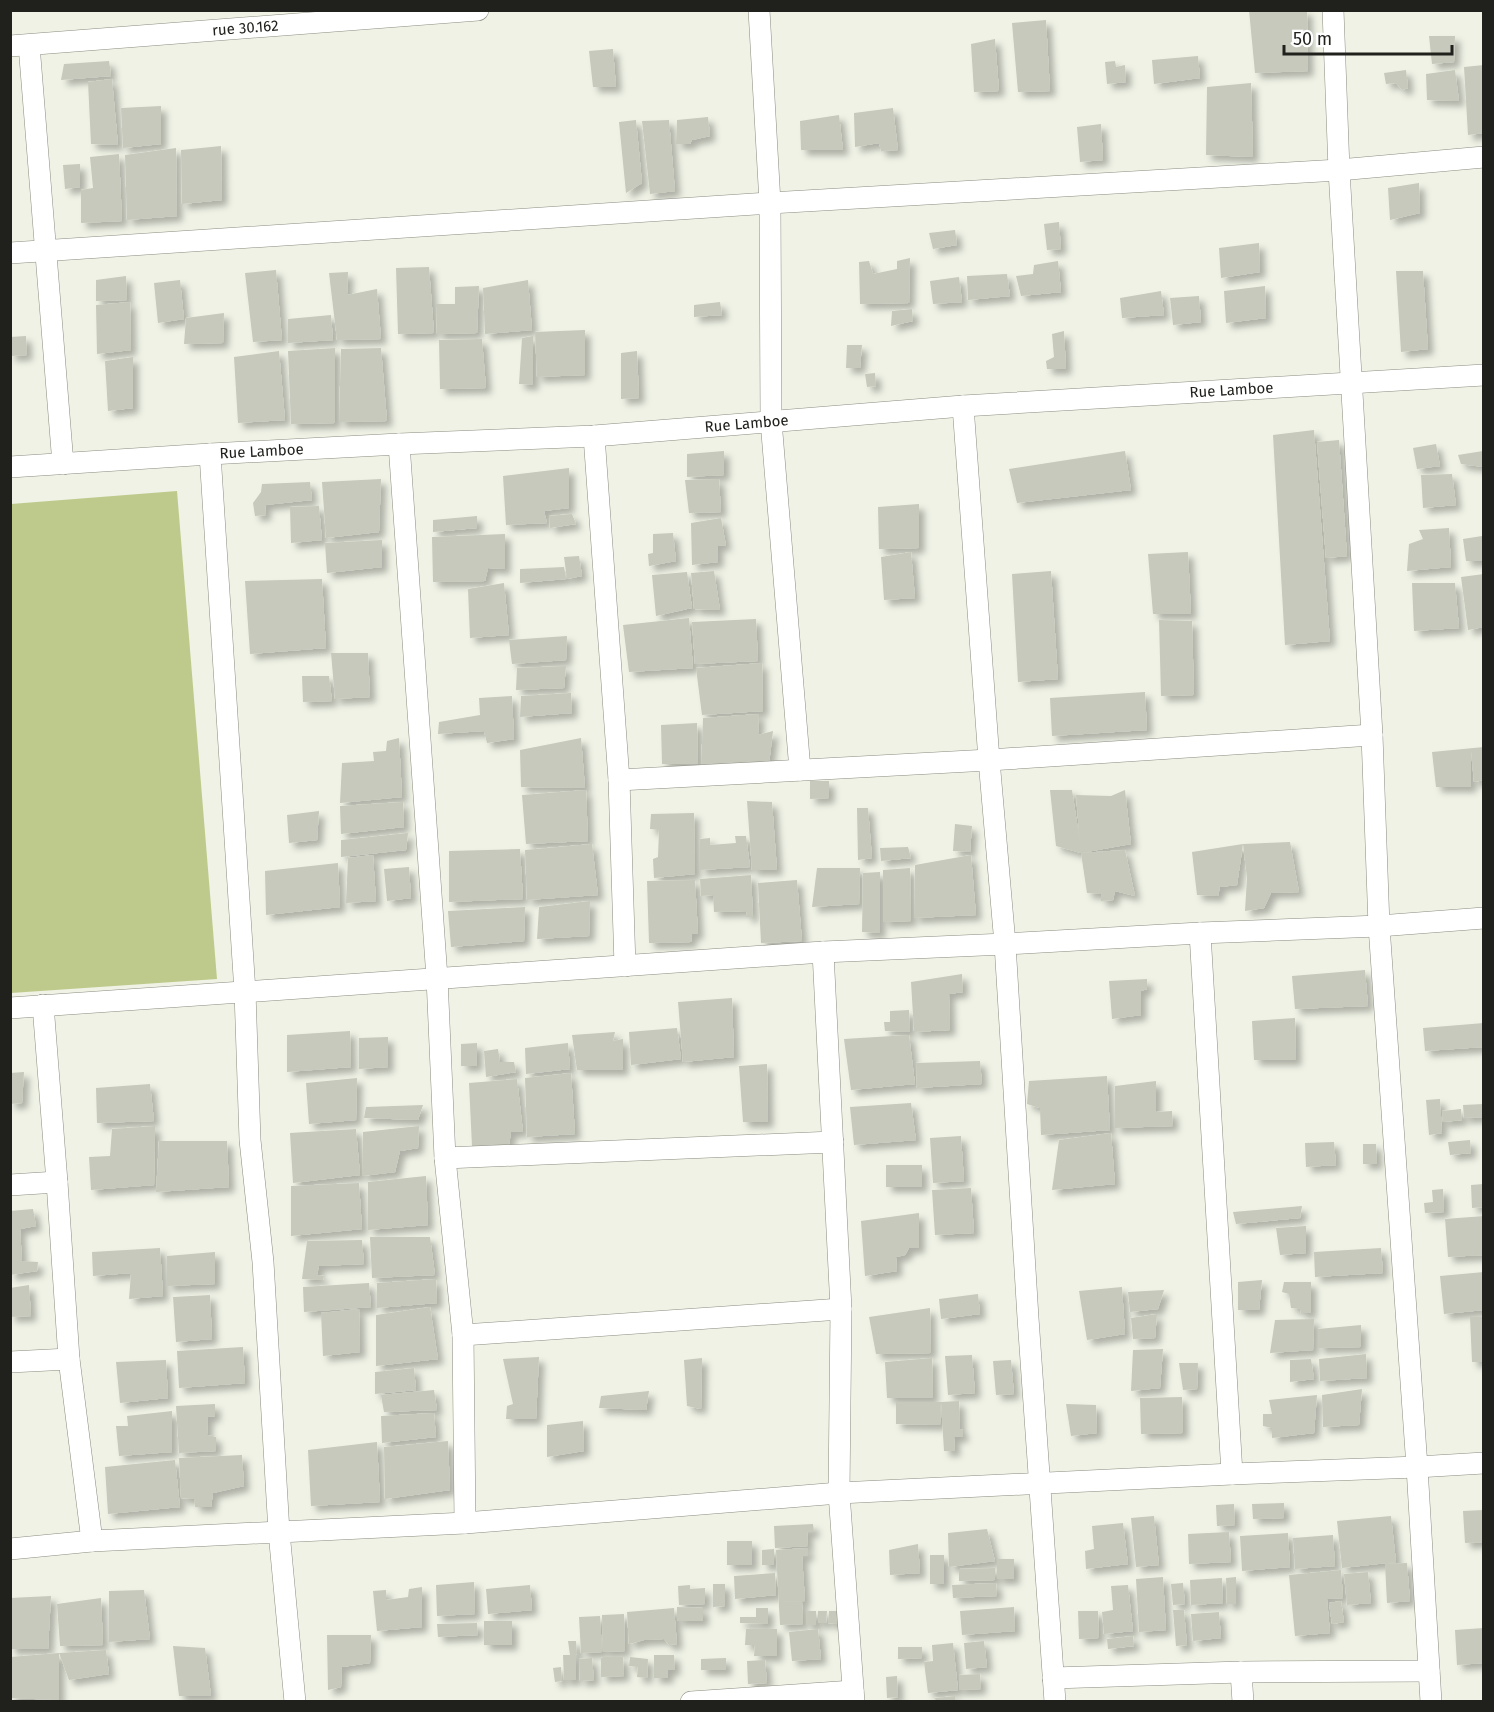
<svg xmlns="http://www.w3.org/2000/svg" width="1494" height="1712" font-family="'Fira Sans',sans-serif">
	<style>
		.green { fill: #beca8c }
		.building { fill: #c6c9bc; filter: url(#shadow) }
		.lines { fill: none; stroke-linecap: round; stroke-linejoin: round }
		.minor-casing { stroke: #8b8d81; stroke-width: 22 }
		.minor { stroke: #fff; stroke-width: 21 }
		.labels { text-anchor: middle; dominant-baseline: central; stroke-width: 5; stroke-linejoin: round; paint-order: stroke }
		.street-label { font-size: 15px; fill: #20211c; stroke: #fff }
	</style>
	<defs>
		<filter id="shadow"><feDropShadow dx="5.5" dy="5.5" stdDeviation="3" flood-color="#0004"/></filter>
	</defs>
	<rect width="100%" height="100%" fill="#eff2e5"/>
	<!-- green -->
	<path class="green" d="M177 491 217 979 11 993V504Z"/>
	<!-- building -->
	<path class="building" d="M1249 10H1307L1308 71 1255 73Z
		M1046 20 1050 91 1018 92 1012 23Z
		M1429 36H1455L1454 62 1432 64Z
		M995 39 999 91 974 92 971 44Z
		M613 49 616 87H593L589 51Z
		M1198 56 1200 78 1154 84 1152 60Z
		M109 61 111 76 61 80 64 64Z
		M1115 61 1116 67 1125 65 1126 82 1107 84 1105 62Z
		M1484 65V133L1468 135 1464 67Z
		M1406 70 1408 88 1402 90 1396 83 1386 84 1384 73Z
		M1455 70 1459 101 1427 100 1426 74Z
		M112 79 118 145 91 144 88 82Z
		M1251 83 1253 157 1206 155 1207 87Z
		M161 106V144L123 148 121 108Z
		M893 108 898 150 881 151 879 143 855 147 854 113Z
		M839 115 843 150H801L800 121Z
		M708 117 710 136 692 140 690 144H676L677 120Z
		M636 120 642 183 626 193 619 122Z
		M669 120 675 191 650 194 642 121Z
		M1101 124 1103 160 1080 162 1077 127Z
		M221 146 222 200 182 204 181 150Z
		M176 148 177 216 127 220 125 155Z
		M119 154 122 221 81 223V190L93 188 90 157Z
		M80 164V187L65 189 63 165Z
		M1419 183 1420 213 1390 220 1388 188Z
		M1059 222 1061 249 1047 250 1044 224Z
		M955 230 957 245 933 249 929 233Z
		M1259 243 1260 272 1221 278 1219 248Z
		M910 258 909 303 860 304 859 262 869 261 873 274 897 269V261Z
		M1058 261 1061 292 1021 296 1016 276 1033 274 1034 265Z
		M429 267 434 333 398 334 396 268Z
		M276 270 282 340 253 342 245 273Z
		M1396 271H1423L1428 349 1401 352Z
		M348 272 347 295 377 289 381 339 337 340 329 273Z
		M1007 274 1010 296 968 300 967 276Z
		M126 276 127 300 96 301V280Z
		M959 277 962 302 933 304 930 281Z
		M180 280 184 319 158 323 154 283Z
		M528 280 532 330 485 334 483 288Z
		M479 286 477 333 437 334 436 304H455V287Z
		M1265 286 1266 318 1226 323 1224 291Z
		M1161 291 1164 315 1122 318 1120 298Z
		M1199 296 1201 322 1173 325 1170 298Z
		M130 302 131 350 97 354 96 305Z
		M720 302 722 315 694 317V305Z
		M912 309 913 321 891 326 892 311Z
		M224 313 223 343 184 344 186 318Z
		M331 315 333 340 288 343V319Z
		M585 330V375L537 377 535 332Z
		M1064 331 1066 369H1047L1046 361 1054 357 1052 334Z
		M26 336 27 355 10 356V337Z
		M533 336V385L519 384 522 338Z
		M482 339 486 388 440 389 439 340Z
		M847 345H862L860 368H846Z
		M335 348V423L291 424 288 351Z
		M381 348 387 421 339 422 341 349Z
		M279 351 285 420 238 423 234 357Z
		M637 351 639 398 621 399V353Z
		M133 357V408L108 411 105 361Z
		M875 373 876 386 867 387 865 374Z
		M1314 430 1330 641 1285 645 1273 435Z
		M1339 440 1347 556 1326 558 1317 442Z
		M1436 444 1440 466 1417 469 1413 448Z
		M724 451V475L687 477V454Z
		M1125 451 1131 490 1017 503 1009 469Z
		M1483 451V467L1461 464 1458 455Z
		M569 468V508L544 511 547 523 506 525 503 476Z
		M1452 474 1456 505 1423 508 1421 475Z
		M381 479 379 532 326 538 322 482Z
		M719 479 721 512 689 513 685 480Z
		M310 482 312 500 265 505 266 515 255 516 253 503 261 492 262 484Z
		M919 504V548L879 549 878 507Z
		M319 506 322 540 291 543 290 507Z
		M572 514 576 524 550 528 549 516Z
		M477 516V528L433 532V520Z
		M721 518 726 546 718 545V562L692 565 691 523Z
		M1449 528 1451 567 1407 571 1409 544 1423 539 1419 530Z
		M673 533 676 561 649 566 648 554 653 553V534Z
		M505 534V569L488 568 485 581 433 582 432 537Z
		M1482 536 1484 561H1466L1463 539Z
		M382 540V567L327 573 325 543Z
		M911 552 915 598 884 600 881 557Z
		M1188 552 1191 614H1153L1148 554Z
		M579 556 582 576 567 579 564 557Z
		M564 567 566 579 520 583V569Z
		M714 571 720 610 694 609 691 573Z
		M1051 571 1058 679 1018 682 1012 574Z
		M687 572 692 608 656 616 652 575Z
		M1484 574V627L1468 630 1461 577Z
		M322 579 326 648 250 654 245 581Z
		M504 583 509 635 470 638 468 589Z
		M1412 583H1455L1459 628 1414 631Z
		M689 618 693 668 629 672 623 625Z
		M756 619 758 661 695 664 692 622Z
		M1159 620 1192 621 1194 695 1161 696Z
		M567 636 566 660 512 664 509 640Z
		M331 653H368L370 697 335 699Z
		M762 663 763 711 702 715 696 668Z
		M566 666 564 688 516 690 517 668Z
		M302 676H329L332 701 303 702Z
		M1145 692 1147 730 1052 736 1050 698Z
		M571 693 572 713 520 717 521 696Z
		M512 696 514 739 487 743 484 731 438 734 439 722 480 715 479 698Z
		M759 714 758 735 773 731 769 764 701 769 703 718Z
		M697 723 698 764H662L661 725Z
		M399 738 402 797 340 803 342 763 374 761 373 752 386 751 387 741Z
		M581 738 585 788 521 787 520 750Z
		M1484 747V780L1474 782 1471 751V787H1436L1432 752Z
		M810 781H829V798L810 799Z
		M586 790 588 841 526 844 522 795Z
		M1050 790H1072L1080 843 1076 795 1111 796 1125 790 1131 844 1081 853 1056 846Z
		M747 801 772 802 777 870H752Z
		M403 802 404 827 341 834 340 806Z
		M857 808H868L872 858 858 860Z
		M319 811 317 840 289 843 287 815Z
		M694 813 695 874 654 878 653 859 658 857 659 830 650 829 651 814Z
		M955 824 972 826 970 852 953 851Z
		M408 833 406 850 341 857V840Z
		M735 836H746L750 867 700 870V839L710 838V845L736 843Z
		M1290 842 1299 892 1271 893 1264 908 1245 911 1247 878 1243 844Z
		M592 844 598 895 527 900 525 850Z
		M1243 844 1237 885 1220 887 1218 896 1197 895 1192 852Z
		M908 847 911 858 881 861 880 848Z
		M520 849 523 899 449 902V851Z
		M1125 850 1135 896 1115 891 1113 900 1101 901V894L1087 893 1081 853Z
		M373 855 376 901 346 903 348 858Z
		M971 855 976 915 914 918 915 865Z
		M338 863 340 907 266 915 265 871Z
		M409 867 411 898 387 901 384 869Z
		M817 868H860L859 904 812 907Z
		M910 868 911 921 883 922V870Z
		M880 872V933L862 932 863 873Z
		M751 875 753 917H746L747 911 714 912 713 895 701 896 700 879Z
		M695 880 698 934H692L691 942 649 943 647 881Z
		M797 880 802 941 761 943 758 883Z
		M590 901 589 936 537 939 539 907Z
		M525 907 524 941 451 947 448 911Z
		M1365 970 1368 1006 1295 1009 1292 976Z
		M962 974 963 992 949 994 950 1030 914 1032 911 982Z
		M1147 979V989L1141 991V1015L1112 1019 1109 981Z
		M732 998 734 1057 683 1062 678 1002Z
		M909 1010 910 1032 885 1031 884 1022H890V1011Z
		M1295 1018 1296 1060H1254L1252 1021Z
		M1484 1023V1047L1425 1051 1423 1028Z
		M677 1028 681 1059 631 1065 629 1032Z
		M350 1031 351 1067 287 1072V1035Z
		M615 1032 613 1041 623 1039V1070H577L572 1035Z
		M909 1035 915 1084 851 1090 844 1039Z
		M388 1037V1067L359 1069V1038Z
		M477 1043V1066H461V1044Z
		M568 1043 570 1069 526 1074 525 1048Z
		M498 1049 500 1062H514L516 1072 486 1077 484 1051Z
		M980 1061 982 1084 917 1088 916 1063Z
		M767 1064 768 1122H743L739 1066Z
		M24 1072 22 1103 10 1104V1073Z
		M571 1073 575 1134 527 1137 525 1078Z
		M1107 1076 1110 1130 1041 1135 1040 1108 1027 1104 1029 1081Z
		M357 1078 356 1120 309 1124 306 1083Z
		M517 1079 523 1132H511L509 1145 472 1146 469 1083Z
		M1156 1081V1112L1172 1111 1173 1126 1115 1128V1086Z
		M150 1084 154 1121 97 1123 96 1088Z
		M1440 1099 1442 1133 1429 1135 1426 1100Z
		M911 1103 916 1140 854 1145 850 1107Z
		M1484 1104V1117L1464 1118 1463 1105Z
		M423 1105 418 1120 364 1118 366 1107Z
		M1461 1109 1462 1120 1443 1122 1442 1111Z
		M155 1126 154 1185 91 1190 89 1157 110 1156 112 1129Z
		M419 1126 418 1148 400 1151 395 1172 362 1176 363 1132Z
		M356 1129 360 1175 293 1183 290 1133Z
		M1111 1133 1115 1184 1052 1190 1059 1140Z
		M961 1136 964 1181 933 1183 930 1138Z
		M1470 1140 1471 1153 1450 1155 1448 1142Z
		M159 1141H227L229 1187 156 1192Z
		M1334 1142 1336 1165 1306 1167 1305 1143Z
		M1363 1144H1376L1377 1164H1363Z
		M886 1165H922V1187H886Z
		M426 1176 428 1225 368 1230V1182Z
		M359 1183 362 1229 291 1236V1186Z
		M1484 1184V1207L1472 1208 1471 1185Z
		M971 1188 974 1233 935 1235 932 1190Z
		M1443 1189 1444 1212 1425 1213 1424 1203 1433 1202 1432 1190Z
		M1302 1206 1300 1218 1236 1224 1233 1212Z
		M33 1209 36 1226 20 1229 22 1261 38 1262 37 1271 10 1275V1211Z
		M919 1213V1248H909L905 1255 896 1257 897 1271 865 1276 861 1221Z
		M1484 1216V1255L1448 1257 1445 1219Z
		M1306 1226V1253L1280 1255 1276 1228Z
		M370 1237H430L435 1275 372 1278Z
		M362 1240 364 1264 319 1266 317 1275 324 1276 323 1280 302 1279 307 1241Z
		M160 1248 163 1296 129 1299 131 1273 93 1276 92 1252Z
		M1381 1248 1383 1273 1315 1277 1314 1252Z
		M215 1252V1284L167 1286V1256Z
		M1484 1272V1310L1444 1314 1440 1276Z
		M436 1279 437 1303 377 1308V1283Z
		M1262 1280 1259 1310H1238V1282Z
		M1284 1282H1311V1313H1301L1300 1309 1291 1308 1289 1294 1282 1292Z
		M369 1283 371 1307 304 1312 303 1287Z
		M29 1285 31 1316 10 1317V1288Z
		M1122 1287 1125 1334 1087 1340 1079 1291Z
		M1164 1290 1158 1309 1130 1312 1128 1292Z
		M978 1294 980 1314 941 1319 939 1299Z
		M210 1295 212 1339 176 1342 173 1297Z
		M430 1307 438 1359 376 1366V1315Z
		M930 1308 931 1353 876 1354 869 1317Z
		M359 1309 360 1352 323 1356 321 1313Z
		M1157 1314 1155 1338 1133 1339 1131 1318Z
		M1470 1317H1484V1362H1472Z
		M1314 1319 1313 1350 1270 1353 1275 1320Z
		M1361 1325V1347L1318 1348V1329Z
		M243 1347 245 1383 179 1388 177 1351Z
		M1163 1349 1160 1388 1131 1391 1133 1350Z
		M1366 1354 1367 1378 1320 1381 1319 1359Z
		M972 1355 975 1393 948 1395 945 1356Z
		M539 1357 536 1419H506L507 1406 513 1404 503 1359Z
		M702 1358 701 1409 687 1406 684 1360Z
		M932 1358 933 1398H887L885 1362Z
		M1311 1359 1314 1379 1290 1382V1360Z
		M166 1360 168 1398 120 1403 116 1362Z
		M1011 1360 1014 1394 996 1395 993 1361Z
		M1179 1363H1198L1197 1389 1183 1390Z
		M414 1368 416 1390 375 1394V1372Z
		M1362 1389 1359 1425 1323 1427 1322 1395Z
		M434 1390 437 1410 384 1412 381 1395Z
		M649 1391 646 1410 599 1408 601 1396Z
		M1317 1395 1314 1433 1272 1438V1428L1263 1426V1414H1272L1269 1400Z
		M1182 1397 1183 1433 1141 1434 1140 1398Z
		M959 1401 960 1429 963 1430V1437H954L955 1451H944L941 1402Z
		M896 1402H941L940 1425 896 1424Z
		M215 1404V1416L208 1417 207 1435 216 1437V1451L179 1453 176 1406Z
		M1066 1404 1096 1405 1097 1433 1071 1436Z
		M172 1411V1452L119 1456 116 1426H128L127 1416Z
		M434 1413 436 1437 382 1443 381 1416Z
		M583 1421 584 1451 547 1457V1425Z
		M448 1441 450 1490 385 1499 384 1447Z
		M377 1442 380 1502 311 1506 308 1450Z
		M242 1455 244 1486 213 1493 211 1507H195L194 1499 181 1498 179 1458Z
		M175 1460 180 1507 108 1514 105 1467Z
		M1284 1503V1518L1253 1519 1252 1504Z
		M1234 1504 1235 1525 1217 1526 1216 1505Z
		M1484 1510V1542L1465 1543 1463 1511Z
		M1154 1516 1159 1565 1136 1567 1131 1518Z
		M1391 1516 1396 1562 1342 1568 1337 1521Z
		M1123 1523 1128 1564 1086 1569 1085 1551 1094 1549 1092 1526Z
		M813 1524 814 1532H807L808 1546 775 1548 774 1526Z
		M987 1529 995 1561 949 1567 948 1533Z
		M1229 1532 1231 1562 1189 1564 1188 1534Z
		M1288 1533 1290 1567 1242 1571 1240 1536Z
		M1333 1535 1335 1566 1295 1569 1293 1538Z
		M727 1541H752V1565H727Z
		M918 1544 920 1573 890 1575 889 1550Z
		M808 1548V1556H802L805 1601 782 1602H802L803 1624 780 1625 776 1550Z
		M774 1549V1565H762V1550Z
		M930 1555H944V1584H930Z
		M997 1559H1014V1579H997Z
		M1407 1563 1410 1601 1387 1603 1385 1564Z
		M995 1568V1580L959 1581V1569Z
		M1341 1570 1343 1598 1327 1599 1330 1633 1295 1636 1289 1575Z
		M1368 1572 1371 1603 1347 1605 1344 1574Z
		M775 1573 776 1595 735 1599 734 1576Z
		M1163 1577 1166 1630 1139 1632 1136 1579Z
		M1236 1577V1604H1227L1226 1578Z
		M1222 1578 1223 1603 1191 1605 1190 1580Z
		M474 1582 475 1614 437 1616 436 1585Z
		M996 1583 997 1596 953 1598 952 1585Z
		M1183 1583 1185 1604 1173 1605 1171 1584Z
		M713 1584H725V1606L713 1607Z
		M530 1585 532 1610 488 1614 486 1589Z
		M690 1585V1589L705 1588V1604L679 1605 678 1586Z
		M1128 1585 1133 1631 1104 1634 1102 1612 1113 1610 1111 1586Z
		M422 1587V1627L377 1631 373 1591 386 1590V1600L408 1597 409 1589Z
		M144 1590 150 1639 109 1642V1591Z
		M51 1596 48 1649H10V1598Z
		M101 1598 103 1645 60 1646 57 1604Z
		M1341 1601 1344 1622 1332 1624 1329 1603Z
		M677 1607 703 1608V1621H677Z
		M1014 1607 1015 1631 962 1635 960 1611Z
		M674 1608 677 1644 669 1645 664 1639 644 1640 629 1644 627 1612Z
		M756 1608H768V1624L740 1623V1617H756Z
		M1173 1610H1184L1187 1645 1176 1646Z
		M806 1611H816V1625H806Z
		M818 1611H827L826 1623H818Z
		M829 1611H837V1624L828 1623Z
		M1078 1611H1098L1099 1638 1079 1639Z
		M1219 1612 1221 1638 1193 1641 1191 1614Z
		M624 1614 625 1651 603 1652 602 1615Z
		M600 1616 602 1652 581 1653 579 1617Z
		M484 1621H512V1645H484Z
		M477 1623 478 1635 438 1637 437 1624Z
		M1484 1628V1663L1457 1665 1455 1630Z
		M746 1629H777V1656H754L755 1645H745Z
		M818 1629 821 1659 792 1661 789 1632Z
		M327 1635H371L370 1663 342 1667 341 1687 328 1690Z
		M1133 1636 1134 1646 1108 1649 1107 1639Z
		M568 1641H576L577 1654 576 1655V1680H564L563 1655H570Z
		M984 1641 987 1667 966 1669 964 1643Z
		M953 1643 958 1690 928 1693 924 1662 933 1661 932 1645Z
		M173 1646 205 1648 211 1696H179Z
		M898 1647H922V1658L898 1659Z
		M106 1650 109 1674 69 1680 59 1653Z
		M59 1653V1700L10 1698V1657Z
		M654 1655H674L675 1670H668V1678H654Z
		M603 1657H623L624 1676 601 1677V1658Z
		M630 1657 648 1659 647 1678 637 1677 638 1667 629 1666Z
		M592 1658 594 1680 580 1681 579 1659Z
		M726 1658V1670H701V1659Z
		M765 1660 767 1683 748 1684 747 1661Z
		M561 1667 562 1681 555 1682 553 1668Z
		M980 1674 981 1689 959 1690V1675Z
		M897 1676 898 1697 887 1698 886 1677Z
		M955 1696V1702H936L935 1698Z"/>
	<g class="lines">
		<!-- minor casing -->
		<g class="minor-casing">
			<g id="minor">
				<path d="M759 10 770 203 771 421 800 770"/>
				<path d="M1333 10 1339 170 1372 735 1379 926 1417 1467 1431 1702"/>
				<path d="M29 45 63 464"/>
				<path id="s1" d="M10 46 478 10"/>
				<path d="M10 253 770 203 1339 170 1484 157"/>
				<path d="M963 406 989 760 1005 944 1028 1318 1055 1702"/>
				<path d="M594 436 619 780 625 966"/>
				<path d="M399 444 437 978 445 1158 463 1335 465 1523"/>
				<path d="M210 454 245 992 250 1140 263 1262 279 1532 295 1702"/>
				<path id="s2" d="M10 467 210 454 399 444 594 436 963 406 1484 375"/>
				<path d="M619 780 989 760 1372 735"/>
				<path d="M1200 933 1232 1474"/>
				<path d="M823 952 841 1309 839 1493 854 1702"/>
				<path d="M43 1005 57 1182 69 1359 92 1541"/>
				<path d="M10 1008 823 952 1005 944 1200 933 1379 926 1484 918"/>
				<path d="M445 1158 833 1142"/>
				<path d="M10 1185 57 1182"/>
				<path d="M463 1335 841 1309"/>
				<path d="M10 1362 69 1359"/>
				<path d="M10 1549 92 1541 465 1523 839 1493 1232 1474 1417 1467 1484 1463"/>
				<path d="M1241 1672 1243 1702"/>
				<path d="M1053 1678 1241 1672 1429 1671"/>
				<path d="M691 1702 853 1691"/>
			</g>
		</g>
		<!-- minor -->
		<use href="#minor" class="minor"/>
	</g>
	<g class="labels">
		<!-- street labels -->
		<g class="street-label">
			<text stroke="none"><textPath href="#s1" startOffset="236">rue 30.162</textPath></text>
			<text stroke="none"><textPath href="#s2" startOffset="1224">Rue Lamboe</textPath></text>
			<text stroke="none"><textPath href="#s2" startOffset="738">Rue Lamboe</textPath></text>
			<text stroke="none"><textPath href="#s2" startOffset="252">Rue Lamboe</textPath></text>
		</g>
	</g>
	<!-- border -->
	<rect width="1494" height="1712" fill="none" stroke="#20211c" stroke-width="24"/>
	<!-- scale -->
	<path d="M1284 45v9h168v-9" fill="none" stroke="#20211c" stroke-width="3"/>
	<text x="1293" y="45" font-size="18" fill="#20211c" stroke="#ffffff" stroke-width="4.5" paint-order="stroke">50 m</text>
</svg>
